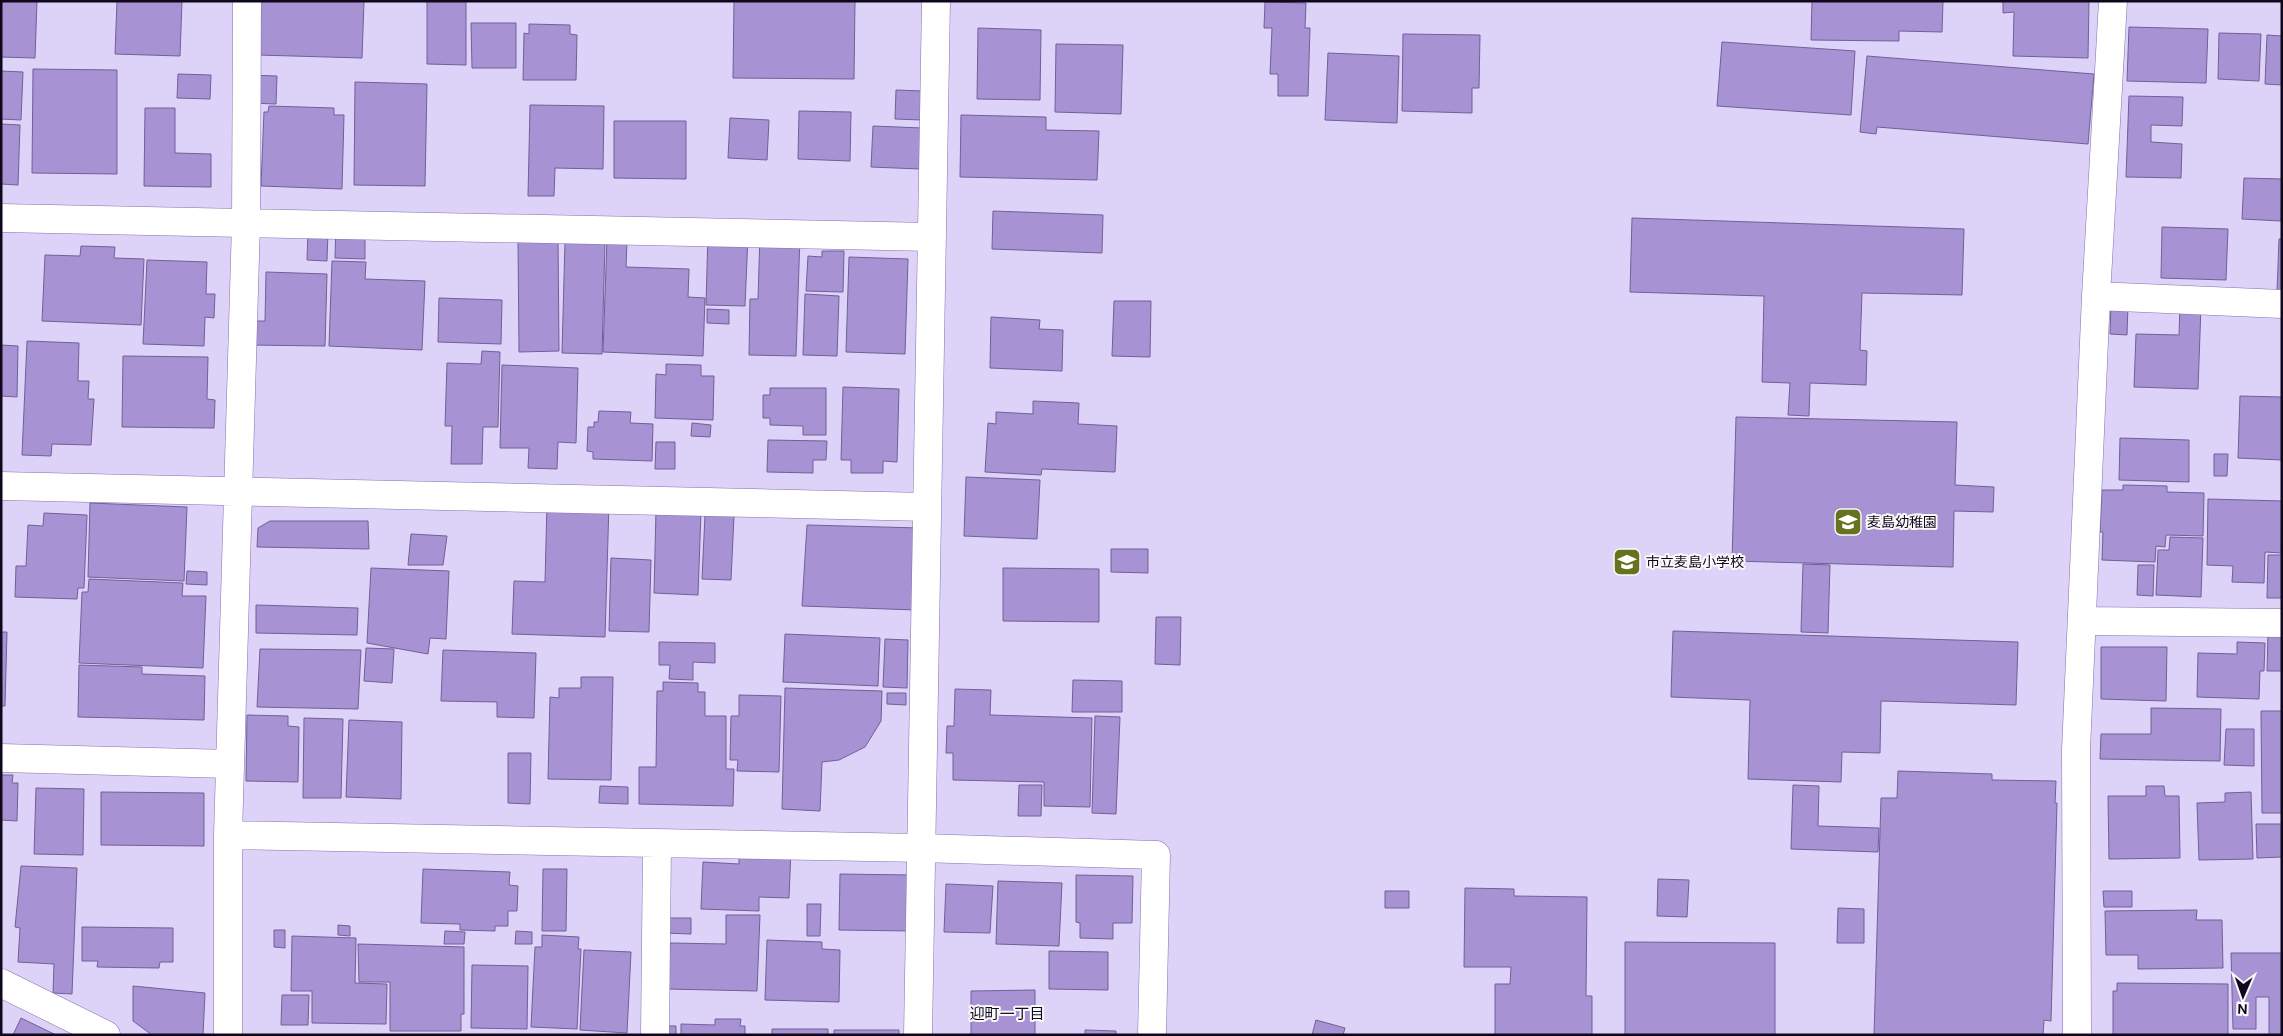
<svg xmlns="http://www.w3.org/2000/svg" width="2283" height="1036" font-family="'DM Sans','Noto Sans JP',sans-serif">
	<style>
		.building { fill: #a793d3; stroke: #715f97 }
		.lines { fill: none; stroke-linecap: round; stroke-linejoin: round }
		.street-casing { stroke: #8471ab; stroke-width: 29 }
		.street { stroke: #fff; stroke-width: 28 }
		.labels { text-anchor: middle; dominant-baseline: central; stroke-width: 4; stroke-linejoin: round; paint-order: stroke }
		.poi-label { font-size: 14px; fill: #0f071c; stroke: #fafafa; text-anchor: start }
		.neighbourhood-label { font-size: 15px; fill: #0f071c; stroke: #fafafa }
	</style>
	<rect width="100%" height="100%" fill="#ddd2f8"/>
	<!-- building -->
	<path class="building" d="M1 1H37L35 58 1 57Z
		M117 1H182L180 56 115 54Z
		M259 1H364L362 58 258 55Z
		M427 1H466V65L427 64Z
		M734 1H855L854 79 733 78Z
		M1812 1H1943L1942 32 1899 31V41L1811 40Z
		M2003 1H2089L2088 58 2013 56 2014 12 2003 13Z
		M1265 2 1306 3 1305 28H1310L1308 96H1278V74H1270L1272 28H1264Z
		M471 23H516V68H472Z
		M529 24 570 25V34L577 35 576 80H523L524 33 529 34Z
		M2129 27 2208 29 2206 83 2127 81Z
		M978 28 1041 30 1040 100 977 99Z
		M2219 33 2261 34 2259 81 2218 79Z
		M1403 34 1480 35 1479 88H1472V113L1402 111Z
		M2267 35 2282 36V85L2265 84Z
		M1722 42 1855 51 1851 115 1717 106Z
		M1056 44 1123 45 1121 114 1055 112Z
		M1328 53 1399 56 1397 123 1325 120Z
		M1867 56 2094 74 2088 144 1877 127 1876 134 1860 132Z
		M33 69 117 70V174L32 173Z
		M1 71 23 72 21 120 1 119Z
		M178 74 211 75 210 99 177 98Z
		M248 75 277 76 276 104 247 103Z
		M355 82 427 84 425 186 354 185Z
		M896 90 923 91 922 120 895 119Z
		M2129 96 2183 97 2182 126 2151 125V142L2182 144 2181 178 2126 177Z
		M530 105 604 106 603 169 555 168 554 196H528Z
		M269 106 334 108V115H344L342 189 261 186 264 112H268Z
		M145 108H175V153L211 154V187L144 186Z
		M799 111 851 112 850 161 798 159Z
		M961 115 1046 117V130L1099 131 1097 180 960 177Z
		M730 118 769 120 767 160 728 158Z
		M614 121H686V179L614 178Z
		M1 124 20 125 18 185 1 184Z
		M873 126 922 128 920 169 871 167Z
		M2244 178 2282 179 2281 221 2242 219Z
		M993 211 1103 215 1102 253 992 249Z
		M1632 218 1964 229 1962 295 1862 293 1860 350 1867 351 1866 385 1810 383 1809 416 1788 415 1790 383 1762 382 1764 296 1630 292Z
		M336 225 365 226V259L335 258Z
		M2162 227 2228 229 2226 280 2161 278Z
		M308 231H328L327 261 307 260Z
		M708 233 748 235 745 306 706 305Z
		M760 234 800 236 796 356 749 355 750 299H758Z
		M558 239 559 351 519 352 518 240Z
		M2279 239H2282V293L2277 292Z
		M607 240 627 241 626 267 689 269 688 297 705 298 703 356 603 352Z
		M565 242 605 243 602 354 562 353Z
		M81 246 115 247 114 258 144 259 141 325 42 321 45 255 80 256Z
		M822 251H844L843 292 806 291 808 256 822 257Z
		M849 257 908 259 905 354 846 352Z
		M147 260 207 262 206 294H215L214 318 205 317 204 346 143 344Z
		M332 261 366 262 365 279 425 281 422 350 329 346Z
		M266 272 327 274 325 346 246 345 247 321H265Z
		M805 294 839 296 837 356 803 355Z
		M439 298 502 300 501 344 438 342Z
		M1114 301H1151L1150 357 1112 356Z
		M2111 304 2128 305 2127 335 2110 334Z
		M2180 305 2201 306 2198 389 2134 387 2136 334 2179 335Z
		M707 309 729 310V324L707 323Z
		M991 317 1040 320 1039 329 1063 330 1062 371 990 368Z
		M27 341 79 343 78 381H89L88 399H94L91 445 52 444 51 456 22 455Z
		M1 345 18 346 17 397 1 396Z
		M482 351 500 352 498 427H483L482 464H451L452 426H445L447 363 481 364Z
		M123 356 208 357 207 399 215 400 214 428 122 427Z
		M666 364 701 365V376H714L713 420 655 418 656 374 666 375Z
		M502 365 578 368 576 443 558 442 557 469 528 468 529 448H500Z
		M843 387 899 389 897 462 883 461V473H851V460H841Z
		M770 388H826V435H803V426L770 425V418H763V395H770Z
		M2240 396 2282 397V460L2238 458Z
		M1033 401 1079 403 1078 424 1117 426 1115 472 1042 469 1041 475 985 472 988 423 996 424V412L1033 414Z
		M599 411 631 412 630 423 653 424 652 461 593 459V452L587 451 588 427H594V422H598Z
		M1736 417 1957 422 1955 485 1994 487 1993 512 1954 511 1953 567 1732 561Z
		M692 423 711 425 710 437 691 436Z
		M2120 438 2189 440V482L2119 480Z
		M768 440 827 441 826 460H813V473L767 472Z
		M656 442H675V469H655Z
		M2214 454H2228L2227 476H2214Z
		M966 477 1040 480 1037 539 964 536Z
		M2123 485 2167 486V492L2204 493 2203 536 2166 535 2165 547 2156 546 2155 562 2102 560 2103 532H2100L2102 490H2123Z
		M2208 499 2282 501 2281 553 2265 552 2264 583 2232 582 2233 566 2207 565Z
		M547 502 609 504 605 637 512 634 514 581 545 582Z
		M90 503 187 507 184 581 88 577Z
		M656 510 701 512 698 595 654 593Z
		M44 513 87 515 84 588H78L77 599 15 597 16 566H26L28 525 43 526Z
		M705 515 734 516 731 580 702 579Z
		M270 521H368L369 549 257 547 258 528Z
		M807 525 920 528 916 610 802 606Z
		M411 534 447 536 443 565H408Z
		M2170 537 2203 538 2201 597 2156 595 2158 550H2169Z
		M1111 549H1148V573L1111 572Z
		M2268 555H2282V598H2267Z
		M611 558 651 560 649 632 609 631Z
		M1803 564 1830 565 1828 633 1801 632Z
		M2138 565H2154L2153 596 2137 595Z
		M371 568 449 571 446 639 430 638 428 654 367 643Z
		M1003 568 1099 569V622L1003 621Z
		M187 571 207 572V585L186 584Z
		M89 579 183 583 182 596H206L203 668 79 663 82 592H88Z
		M256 605 358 608 357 635 256 633Z
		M1156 617H1181L1180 665 1155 664Z
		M1673 631 2018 642 2016 705 1881 701 1880 753 1842 752 1841 782 1748 779 1750 700 1671 697Z
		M1 632H7L5 706H1Z
		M2268 633 2282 634V671H2267Z
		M785 634 880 638 878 686 783 682Z
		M885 639 908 640 907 688 883 687Z
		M659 642 715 643V663L693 662V680L669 679 670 665H659Z
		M2237 642 2265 643 2264 671H2260L2259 699 2197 697 2198 653 2237 654Z
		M2101 647H2167L2166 701 2101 699Z
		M366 648 394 649 392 683 364 681Z
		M260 649 361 650 358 709 257 707Z
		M443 650 536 653 534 718 497 717V702L441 701Z
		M79 665 142 667V674L205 676 204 720 78 717Z
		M581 677H613L611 780 548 779 550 697 559 698V688H581Z
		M1073 680 1122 681V712H1072Z
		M663 682 698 683V692H705V716H726V769H734L733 806 639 804V767H656L657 691H663Z
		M785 688 882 691 881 721 865 747 839 760 822 762 820 811 782 809Z
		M955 689 991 690 990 715 1092 718 1090 807 1044 806V782L953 780V753H946L947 726H954Z
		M887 693H906V705L887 704Z
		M739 695 781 696 779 772 737 771 738 760H730L731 716H739Z
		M2151 708 2221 709 2220 761 2100 759 2101 734H2151Z
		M2261 711H2282V813H2262Z
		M247 715 288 716V726L299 727 298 782 246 781Z
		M1095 716 1120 717 1116 814 1092 813Z
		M304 718 343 719 341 798H303Z
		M349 720 402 722 401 799 346 797Z
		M2226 729H2254V766L2224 765Z
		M508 753H531L530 804 508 803Z
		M1898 771 1992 774V780L2056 781 2055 803H2057L2051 1021 2044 1020 2043 1035H1874L1881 798H1897Z
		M1 775H13L12 783H18L17 821 1 820Z
		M1019 785H1042L1041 816H1018Z
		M1793 785 1819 786 1818 826 1879 828 1878 852 1791 849Z
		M600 786 628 787V804L599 803Z
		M2146 786H2164L2165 796H2179L2180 858 2109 859 2108 796H2146Z
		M36 788 84 789 83 855 34 854Z
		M101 792 204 793V846L101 845Z
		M2251 792 2253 859 2199 860 2197 803 2225 802V793Z
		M2256 824H2282V857L2257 858Z
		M739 848 791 850 789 898 759 897V911L701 909 703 862 739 864Z
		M21 866 77 868 72 994 53 993 54 964 18 962 20 928 15 927Z
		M423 869 510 872 509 885 518 886 517 911H508V926H495V931L460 930V924L421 923Z
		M543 869H567L566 931H542Z
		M840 874 911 875 910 931 839 930Z
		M1076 875 1133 876 1132 923H1113V939L1080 938V923L1076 922Z
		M1658 879 1689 880 1687 917 1657 916Z
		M998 881 1062 883 1059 946 996 944Z
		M946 884 993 886 990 933 944 932Z
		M1465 888 1514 889V896L1587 897 1586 996H1592V1035H1495V984H1510L1511 967H1464Z
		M1385 891H1409V908H1385Z
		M2103 891H2132V907H2104Z
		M807 904H821L820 936H807Z
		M1838 908 1864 909V943H1837Z
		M2197 910 2196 920H2222L2223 968 2138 969V955H2106L2105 911Z
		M726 915H760L757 991 668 989 670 943 726 944Z
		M663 918H691V934L663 933Z
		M338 925 350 926V936L338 935Z
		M82 927 173 928V962H160L159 968 97 967 98 961H82Z
		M274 930H285V948L274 947Z
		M445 931 465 932 464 944H444Z
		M516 931 532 932V944H515Z
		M542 935 579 937 578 949H581L577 1029 531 1027 535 947H542Z
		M292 936 356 938 355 983 387 984 386 1024 312 1023V991H291Z
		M767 940 822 942V949L840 950 839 1002 765 1000Z
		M1625 942 1775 943V1035H1625Z
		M358 944 464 947V1014H461V1031H390V982H359Z
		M584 950 631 952 627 1033 580 1030Z
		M1049 951 1108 952V990L1049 989Z
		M2231 953H2282V1035H2269V997H2256V1029H2233Z
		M472 965 528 966 527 1029 471 1028Z
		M2117 983 2228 984V1035H2113V991H2117Z
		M133 986 205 993 203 1035H152L133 1021Z
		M1035 990V1035H971V991Z
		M282 995H309L308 1025H281Z
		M21 1018 56 1035H13Z
		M715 1019H741L740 1026H745V1035H681V1024L715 1025Z
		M1316 1020 1345 1028 1343 1035H1312Z
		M661 1026H676V1035H661Z
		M772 1029H828V1035H772Z
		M834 1030H899V1035H834Z
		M1085 1030 1116 1031V1035H1085Z"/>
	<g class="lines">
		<!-- street casing -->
		<g class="street-casing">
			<path id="street" d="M1 218 932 237
				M2096 296 2282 304
				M1 486 927 507
				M2083 621 2282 623
				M1 758 230 764
				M228 835 921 848 1156 855 1152 1035
				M1 983 106 1035
				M228 1035V835L246 223 247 1
				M655 1035 657 845
				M918 1035 936 1
				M2077 1035 2076 750 2096 296 2113 1"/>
		</g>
		<!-- street -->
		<use href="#street" class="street"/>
	</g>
	<!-- icons -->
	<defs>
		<g id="school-square" transform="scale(1.4375)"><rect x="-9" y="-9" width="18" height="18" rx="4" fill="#65731f" stroke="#fafafa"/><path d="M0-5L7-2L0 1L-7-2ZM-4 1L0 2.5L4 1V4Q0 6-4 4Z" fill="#fff"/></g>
	</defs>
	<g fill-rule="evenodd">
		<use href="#school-square" x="1848" y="522"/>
		<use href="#school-square" x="1627" y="562"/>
	</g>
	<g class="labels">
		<!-- poi labels -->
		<g class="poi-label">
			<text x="1867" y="522">麦島幼稚園</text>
			<text x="1646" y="562">市立麦島小学校</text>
		</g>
		<!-- neighbourhood labels -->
		<g class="neighbourhood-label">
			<text x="1007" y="1014">迎町一丁目</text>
		</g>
	</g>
	<!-- border -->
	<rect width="2283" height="1036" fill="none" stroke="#0f071c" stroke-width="5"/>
	<!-- north arrow -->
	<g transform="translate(2243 996) rotate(182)" stroke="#fafafa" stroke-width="4" paint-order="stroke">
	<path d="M0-4L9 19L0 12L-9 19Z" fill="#0f071c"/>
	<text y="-8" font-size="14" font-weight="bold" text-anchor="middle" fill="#0f071c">N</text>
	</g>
</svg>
